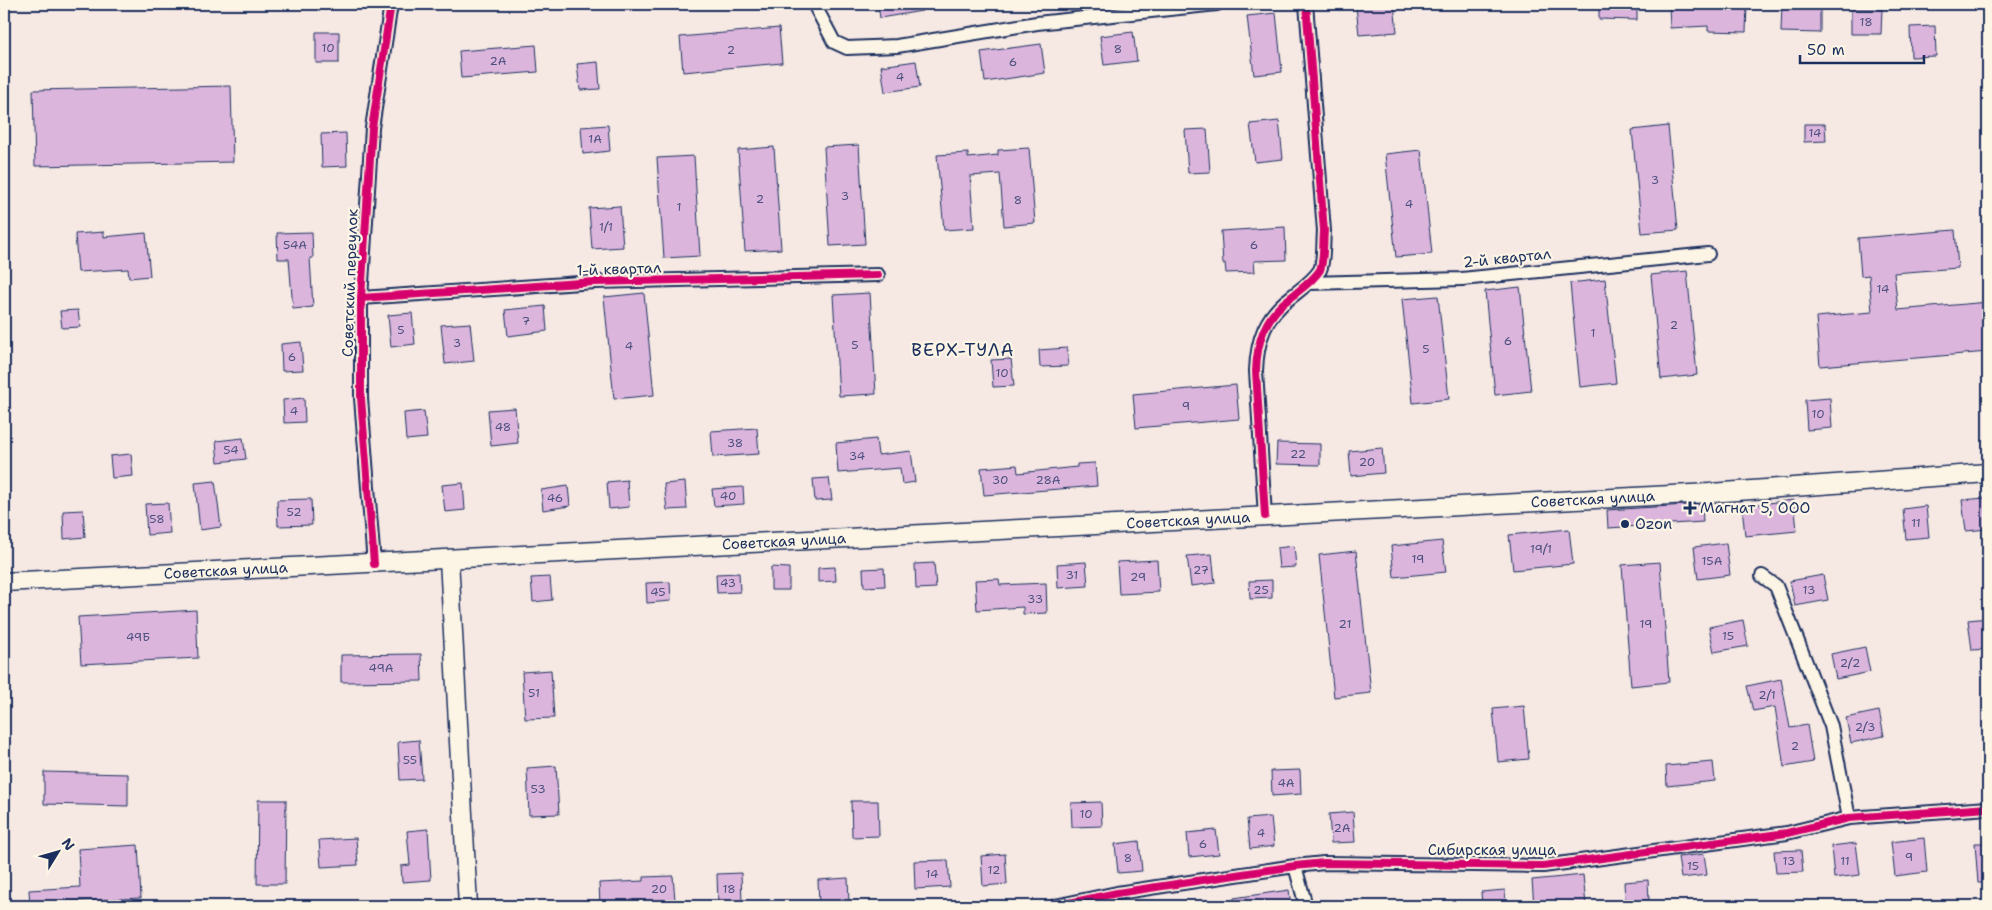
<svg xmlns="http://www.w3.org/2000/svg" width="1992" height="910" font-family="'Shantell Sans',sans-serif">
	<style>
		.building { fill: #dcb5dd; stroke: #1b2f5e }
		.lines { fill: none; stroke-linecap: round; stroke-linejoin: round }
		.minor-casing { stroke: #1b2f5e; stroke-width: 16 }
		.secondary-casing { stroke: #1b2f5e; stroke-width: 21 }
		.minor { stroke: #fcf5e5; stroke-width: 12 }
		.secondary { stroke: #fcf5e5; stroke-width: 18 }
		.cycleway-casing { stroke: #fcf5e5; stroke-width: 11 }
		.cycleway { stroke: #d6006c; stroke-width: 8 }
		.poi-dot { fill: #1b2f5e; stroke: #fcf5e5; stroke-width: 2 }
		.labels { text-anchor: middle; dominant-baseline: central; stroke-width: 4.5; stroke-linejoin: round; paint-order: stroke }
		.number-label { font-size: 12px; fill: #4b507e }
		.street-label { font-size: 15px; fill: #1b2f5e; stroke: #fcf5e5 }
		.poi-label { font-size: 15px; fill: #1b2f5e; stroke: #fcf5e5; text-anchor: start }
		.quarter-label { font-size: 18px; letter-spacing: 1px; fill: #1b2f5e; stroke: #fcf5e5 }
	</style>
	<rect width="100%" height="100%" fill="#f6e8e3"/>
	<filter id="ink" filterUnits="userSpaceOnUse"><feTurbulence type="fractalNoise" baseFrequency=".02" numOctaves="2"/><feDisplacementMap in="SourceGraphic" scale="10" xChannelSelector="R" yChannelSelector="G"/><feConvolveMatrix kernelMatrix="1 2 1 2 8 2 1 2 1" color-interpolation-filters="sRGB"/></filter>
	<g filter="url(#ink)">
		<!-- building -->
		<path class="building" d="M878 4H921L922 11 880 18Z
			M1383 4H1394L1397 32 1359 35 1356 6Z
			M1599 4H1637V20L1599 19Z
			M1669 4H1747L1746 32 1708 31V26L1670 28Z
			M1782 4H1820V33L1781 32Z
			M1851 9H1882L1881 34H1851Z
			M1276 13 1282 72 1254 75 1247 16Z
			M1935 26 1936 56 1911 57 1910 27Z
			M779 28 782 63 683 72 680 37Z
			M316 32H339V63H316Z
			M1133 32 1137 61 1104 65 1100 36Z
			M1041 44 1045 73 985 82 981 52Z
			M536 45 538 72 461 78 459 51Z
			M916 61 920 87 885 92 881 66Z
			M598 62 600 89 580 90 577 64Z
			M231 86 233 162 35 166 33 90Z
			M1279 121 1283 159 1255 162 1250 124Z
			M1804 124H1825L1826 141 1804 142Z
			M608 125 610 151 583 154 581 127Z
			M1668 126 1678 230 1642 233 1632 130Z
			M1207 129 1210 172 1188 173 1185 130Z
			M346 133 347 166 322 167 321 134Z
			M859 145 865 244 830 246 824 147Z
			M774 147 781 249 745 251 738 150Z
			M1029 148 1035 223 1004 226 1000 174 970 176 974 228 944 230 937 155 968 153V158L998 155V150Z
			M1421 150 1432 254 1396 257 1385 154Z
			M694 156 700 256 664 258 657 158Z
			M620 206 623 247 592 249 589 208Z
			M1285 227 1286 260 1254 261 1255 272 1226 273 1225 263 1223 264 1221 231Z
			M1955 230 1958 268 1894 273 1898 310 1988 302V352L1820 366 1816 317 1872 312 1869 275 1861 276 1858 238Z
			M104 232V237L146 233 150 276 129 278 128 269 78 272 75 234Z
			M312 232 313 258H310L313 307 293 309 289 259H278L277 233Z
			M1687 271 1697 375 1661 379 1651 275Z
			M1605 279 1616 383 1580 387 1570 283Z
			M1520 287 1531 391 1495 395 1485 291Z
			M644 293 654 395 614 399 604 297Z
			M870 293 876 394 839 396 833 295Z
			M1438 296 1449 399 1413 403 1402 299Z
			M545 306 547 331 508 336 505 310Z
			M78 310 80 327 62 328 60 311Z
			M412 313 415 344 391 347 388 315Z
			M470 323 474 361 445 364 441 325Z
			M301 342 303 370 282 371 281 344Z
			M1067 348 1068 366 1040 367 1039 350Z
			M1011 359 1014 386 993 387 991 360Z
			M1236 385 1239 419 1136 428 1133 394Z
			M304 398 305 422 284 423 283 400Z
			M1830 398 1832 428 1807 430 1805 400Z
			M515 408 518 443 491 446 488 410Z
			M424 411 427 438 406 440 404 413Z
			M757 428 759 454 713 457 711 431Z
			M243 438 246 459 218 462 216 441Z
			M876 439 878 455 911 451 915 482 902 484 900 468 838 473 836 443Z
			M1277 443 1320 444V465L1276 464Z
			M1382 448 1384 473 1351 476 1349 451Z
			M131 454 133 476 112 478 110 456Z
			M1095 463 1097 486 984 495 981 468 1017 465 1018 473 1077 467V464Z
			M829 478 832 500 815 501 813 479Z
			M627 480 629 507 609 509 607 482Z
			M215 481 221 527 200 530 195 483Z
			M685 482 687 509 667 510 664 484Z
			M463 483 465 510 445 512 442 485Z
			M568 486 570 506 543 510 541 490Z
			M743 487 744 504 714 506 712 489Z
			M1985 498 1988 529 1966 531 1962 500Z
			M311 499 312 525 278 526 277 500Z
			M1794 500 1797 531 1745 536 1742 506Z
			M168 503 170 533 147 535 145 504Z
			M1702 504 1703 522 1608 528 1607 510Z
			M1926 506 1929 537 1906 539 1903 509Z
			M83 510 85 537 64 539 63 511Z
			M1569 529 1573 564 1513 570 1509 535Z
			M1442 541 1446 572 1394 577 1391 546Z
			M1726 543 1730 575 1698 579 1694 547Z
			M1294 546 1296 567 1279 568 1277 548Z
			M1356 551 1371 693 1334 697 1319 555Z
			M1212 554 1215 583 1191 586 1187 556Z
			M1157 560 1159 592 1119 594 1117 562Z
			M1086 562 1088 586 1058 588 1057 564Z
			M1660 562 1669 682 1631 686 1622 565Z
			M934 563 936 588 916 589 915 564Z
			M771 567 789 568V590H771Z
			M835 567 836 581 818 582V568Z
			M884 568 885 586 864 587 863 569Z
			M739 573 740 592 717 593 716 574Z
			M1823 575 1828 600 1795 606 1790 581Z
			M550 577 552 600 533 602 531 578Z
			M999 579 1000 585 1046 583 1047 613 1023 614V607L977 610 975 580Z
			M1272 580V598L1250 599 1249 581Z
			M670 582 671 601 647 603 646 583Z
			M196 610 198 658 81 664 78 617Z
			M1988 618V649L1972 650 1968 620Z
			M1743 620 1748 646 1714 652 1709 627Z
			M1865 647 1870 672 1836 679 1831 654Z
			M421 654 422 681 341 682V655Z
			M551 670 554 718 525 719 522 672Z
			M1781 679 1790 728 1807 725 1813 762 1784 767 1775 707 1753 711 1747 686Z
			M1524 706 1529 759 1498 762 1493 709Z
			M1879 711 1884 736 1851 743 1846 718Z
			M419 740 422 779 400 780 398 742Z
			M1713 762 1715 781 1667 786 1666 766Z
			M556 766 559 814 529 815 527 768Z
			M1300 770 1301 794 1272 796 1271 771Z
			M44 772 128 774V806L44 804Z
			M258 800H286L285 884H257Z
			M851 801H878L879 836 852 837Z
			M1101 802 1102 826 1072 827 1071 803Z
			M1353 812 1355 842 1331 843 1329 814Z
			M1271 817 1274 846 1250 849 1247 819Z
			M428 829 431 880 402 882 401 866 410 865 407 831Z
			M1216 830 1219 854 1189 857 1187 833Z
			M356 838 358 865 321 867 319 840Z
			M1924 838 1927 872 1895 876 1891 842Z
			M1139 841 1142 871 1118 873 1115 844Z
			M1856 843 1860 875 1834 878 1831 846Z
			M1975 843H1988V883H1978Z
			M138 845 141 898 61 902V906H30L29 890 80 887 78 849Z
			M1801 850 1803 872 1776 873 1774 851Z
			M1005 854 1007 884 983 886 981 856Z
			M1704 854 1707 875 1681 878 1678 857Z
			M948 860 950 887 915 889 914 861Z
			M741 873 742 903 718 904 717 874Z
			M1583 875 1586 905 1534 906 1532 880Z
			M673 876 675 900 622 903V906H600L599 883 644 881V877Z
			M848 878 849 903 819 904 818 880Z
			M1648 880 1649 900 1625 901 1624 882Z
			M1289 890 1291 906H1234V898Z
			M1505 890 1506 906H1482L1481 892Z"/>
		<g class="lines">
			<!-- minor casing -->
			<g class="minor-casing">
				<path id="minor" d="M814 4 834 42 847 48 897 46 1037 23 1217 4
					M1309 283 1462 279 1708 254
					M361 298 595 282 878 275
					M1265 516 1256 371C1257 340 1265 316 1291 297 1301 289 1313 281 1320 270 1324 262 1323 241 1324 231L1306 4
					M374 564 361 398V298L372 128 391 4
					M1762 576 1776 586 1831 726 1849 818
					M1295 866 1306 906
					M1055 906 1117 893 1295 866 1324 863 1543 866 1787 833 1849 818 1988 808"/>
			</g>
			<!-- secondary casing -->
			<g class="secondary-casing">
				<g id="secondary">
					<path d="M449 559 468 906"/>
					<path id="s1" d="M4 582 1710 493 1988 473"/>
				</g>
			</g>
			<!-- minor -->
			<use href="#minor" class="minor"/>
			<!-- secondary -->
			<use href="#secondary" class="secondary"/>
			<!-- cycleway casing -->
			<g class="cycleway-casing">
				<path id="cycleway" d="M361 298 595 282 878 275
					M1265 516 1256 371C1257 340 1265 316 1291 297 1301 289 1313 281 1320 270 1324 262 1323 241 1324 231L1306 4
					M374 564 361 398V298L372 128 391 4
					M1055 906 1117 893 1295 866 1324 863 1543 866 1787 833 1849 818 1988 808"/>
			</g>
			<!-- cycleway -->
			<use href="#cycleway" class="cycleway"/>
		</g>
	</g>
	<!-- markers -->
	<g class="poi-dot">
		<path d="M1687.5 500.5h5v5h5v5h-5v5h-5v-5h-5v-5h5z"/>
		<circle cx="1625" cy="524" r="5"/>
	</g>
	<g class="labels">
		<!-- number labels -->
		<g class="number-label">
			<text x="1866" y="22">18</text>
			<text x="328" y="48">10</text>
			<text x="1118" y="49">8</text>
			<text x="731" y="50">2</text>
			<text x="498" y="61">2А</text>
			<text x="1013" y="62">6</text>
			<text x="900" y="77">4</text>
			<text x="1815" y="133">14</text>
			<text x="595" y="139">1А</text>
			<text x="1655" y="180">3</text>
			<text x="845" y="196">3</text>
			<text x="760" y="199">2</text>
			<text x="1018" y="200">8</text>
			<text x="1409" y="204">4</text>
			<text x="679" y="207">1</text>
			<text x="606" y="227">1/1</text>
			<text x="295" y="245">54А</text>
			<text x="1254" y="245">6</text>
			<text x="1883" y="289">14</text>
			<text x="526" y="321">7</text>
			<text x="1674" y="325">2</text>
			<text x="401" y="330">5</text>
			<text x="1593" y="333">1</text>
			<text x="1508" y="341">6</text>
			<text x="457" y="343">3</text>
			<text x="855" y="345">5</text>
			<text x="629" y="346">4</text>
			<text x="1426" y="349">5</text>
			<text x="292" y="357">6</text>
			<text x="1002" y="373">10</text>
			<text x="1186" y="406">9</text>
			<text x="294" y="411">4</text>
			<text x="1818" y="414">10</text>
			<text x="503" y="427">48</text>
			<text x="735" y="443">38</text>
			<text x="231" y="450">54</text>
			<text x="1298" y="454">22</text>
			<text x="857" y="456">34</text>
			<text x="1367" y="462">20</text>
			<text x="1000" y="480">30</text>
			<text x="1048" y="480">28А</text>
			<text x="728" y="496">40</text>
			<text x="555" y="498">46</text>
			<text x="294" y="512">52</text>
			<text x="157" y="519">58</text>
			<text x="1916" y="523">11</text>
			<text x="1541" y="549">19/1</text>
			<text x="1418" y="559">19</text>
			<text x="1712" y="561">15А</text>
			<text x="1201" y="570">27</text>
			<text x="1072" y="575">31</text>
			<text x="1138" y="577">29</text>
			<text x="728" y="583">43</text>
			<text x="1261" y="590">25</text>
			<text x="1809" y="590">13</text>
			<text x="658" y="592">45</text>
			<text x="1035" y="599">33</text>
			<text x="1345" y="624">21</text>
			<text x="1646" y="624">19</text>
			<text x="1728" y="636">15</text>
			<text x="138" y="637">49Б</text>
			<text x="1850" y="663">2/2</text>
			<text x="381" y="668">49А</text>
			<text x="534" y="693">51</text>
			<text x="1767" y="695">2/1</text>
			<text x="1865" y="727">2/3</text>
			<text x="1795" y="746">2</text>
			<text x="410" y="760">55</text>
			<text x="1286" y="783">4А</text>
			<text x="538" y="789">53</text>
			<text x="1086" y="814">10</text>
			<text x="1342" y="828">2А</text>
			<text x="1261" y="833">4</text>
			<text x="1203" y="844">6</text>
			<text x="1909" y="857">9</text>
			<text x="1128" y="858">8</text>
			<text x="1789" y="861">13</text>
			<text x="1845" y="861">11</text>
			<text x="1693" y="866">15</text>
			<text x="994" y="870">12</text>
			<text x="932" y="874">14</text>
			<text x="659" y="889">20</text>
			<text x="729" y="889">18</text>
		</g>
		<!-- street labels -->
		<g class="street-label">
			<text transform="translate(1507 258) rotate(-6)">2-й квартал</text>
			<text transform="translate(619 269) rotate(-2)">1-й квартал</text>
			<text transform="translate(350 283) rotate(-88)">Советский переулок</text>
			<text stroke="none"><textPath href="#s1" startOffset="1591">Советская улица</textPath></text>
			<text stroke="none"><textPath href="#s1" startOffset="1186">Советская улица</textPath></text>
			<text stroke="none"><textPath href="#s1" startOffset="781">Советская улица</textPath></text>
			<text stroke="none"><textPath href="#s1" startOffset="222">Советская улица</textPath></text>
			<text x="1492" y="850">Сибирская улица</text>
		</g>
		<!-- poi labels -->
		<g class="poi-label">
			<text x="1700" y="508">Магнат 5, ООО</text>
			<text x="1635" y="524">Ozon</text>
		</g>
		<!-- quarter labels -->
		<g class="quarter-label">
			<text x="963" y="350">ВЕРХ-ТУЛА</text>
		</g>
	</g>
	<!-- margin -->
	<rect width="1992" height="910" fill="none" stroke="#fcf5e5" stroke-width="20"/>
	<rect x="10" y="10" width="1972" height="890" fill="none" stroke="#1b2f5e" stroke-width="2" filter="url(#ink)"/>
	<!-- north arrow -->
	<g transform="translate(58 852) rotate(53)" stroke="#fcf5e5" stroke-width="4" paint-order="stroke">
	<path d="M0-4L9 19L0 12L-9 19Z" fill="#1b2f5e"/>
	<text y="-8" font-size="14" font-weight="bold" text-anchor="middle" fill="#1b2f5e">N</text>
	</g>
	<!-- scale -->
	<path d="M1800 55v8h124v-8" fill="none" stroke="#1b2f5e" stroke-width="2.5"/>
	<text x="1807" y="55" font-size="15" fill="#1b2f5e" stroke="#fcf5e5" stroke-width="4" paint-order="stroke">50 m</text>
</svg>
